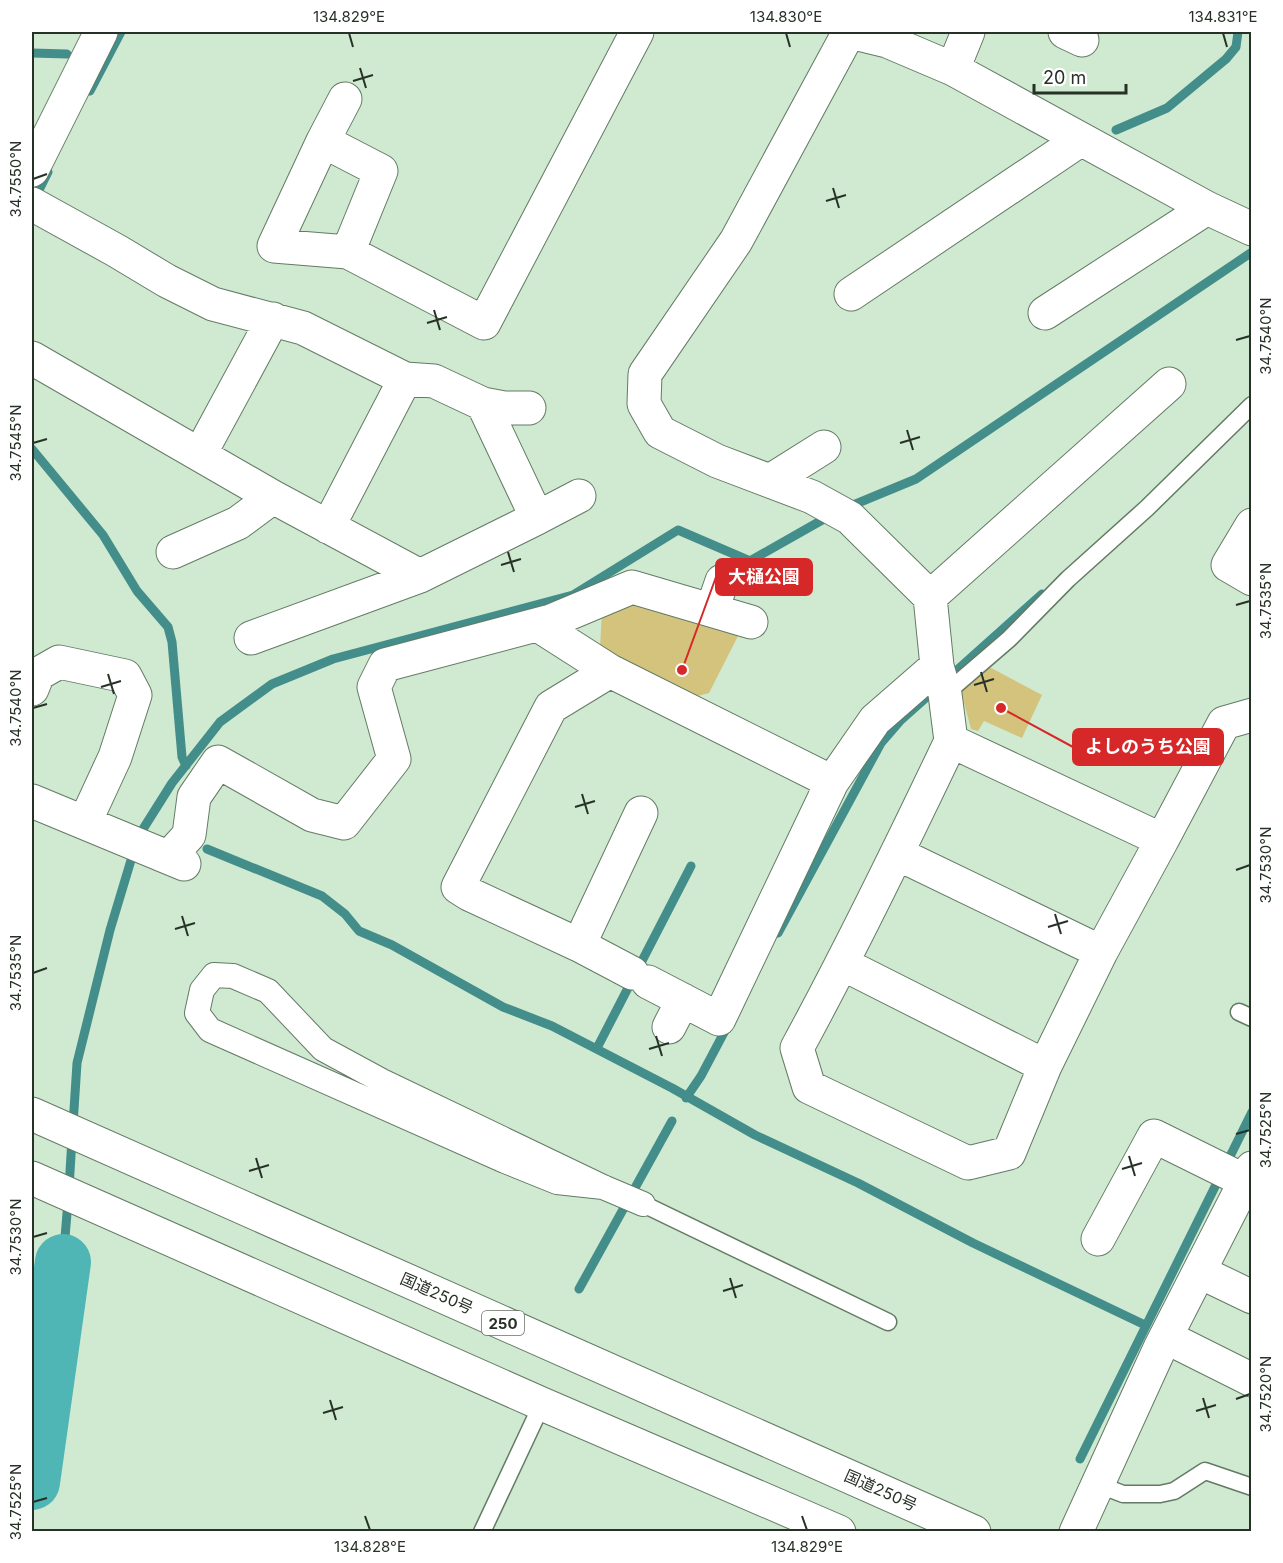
<svg xmlns="http://www.w3.org/2000/svg" width="1283" height="1563" font-family="Inter,'Noto Sans JP',sans-serif">
	<style>
		.green { fill: #d4c37c }
		.lines { fill: none; stroke-linecap: round; stroke-linejoin: round }
		.stream { stroke: #438d8a; stroke-width: 9 }
		.river { stroke: #4fb5b5; stroke-width: 56 }
		.service-casing { stroke: #637b64; stroke-width: 19 }
		.pedestrian-casing { stroke: #637b64; stroke-width: 26 }
		.minor-casing { stroke: #637b64; stroke-width: 35 }
		.tertiary-casing { stroke: #637b64; stroke-width: 35 }
		.trunk-casing { stroke: #637b64; stroke-width: 35 }
		.service { stroke: #fff; stroke-width: 16 }
		.pedestrian { stroke: #fff; stroke-width: 24 }
		.minor { stroke: #fff; stroke-width: 33 }
		.tertiary { stroke: #fff; stroke-width: 33 }
		.trunk { stroke: #fff; stroke-width: 33 }
		.ticks { fill: none; stroke: #273127; stroke-width: 2 }
		.labels { text-anchor: middle; dominant-baseline: central; stroke-width: 5; stroke-linejoin: round; paint-order: stroke }
		.shield { fill: #fff; stroke: #686f68; stroke-width: 1.5 }
		.shield-label { font-size: 15px; font-weight: bold; fill: #273127 }
		.street-label { font-size: 16px; fill: #273127; stroke: #fff }
		.leader { fill: none; stroke: #d62828; stroke-width: 2 }
		.callout-dot { fill: #d62828; stroke: #fff; stroke-width: 2 }
		.callout { fill: #d62828; stroke: #d62828; stroke-width: 2 }
		.callout-label { font-size: 18px; text-anchor: middle; font-weight: bold; fill: #fff }
		.neatline { fill: none; stroke: #273127; stroke-width: 2 }
		.ticks-label { font-size: 15px; text-anchor: middle; fill: #273127 }
	</style>
	<rect width="100%" height="100%" fill="#cfead0"/>
	<!-- green -->
	<path class="green" d="M630 599 739 634 709 693 694 697 600 647 602 612Z
		M980 662 1042 695 1022 738 984 721 978 731 971 729 958 680Z"/>
	<g class="lines">
		<!-- stream -->
		<path class="stream" d="M32 53 67 54
			M90 91 121 32
			M1116 130 1167 108 1226 59 1236 47 1238 32
			M34 200 48 172
			M32 449 103 535 137 591 168 627 172 642 182 757 186 766
			M846 508 916 479 1252 252
			M947 679 1042 594
			M207 849 322 896 345 914 359 931 392 945 503 1007 552 1026 672 1088 755 1135 858 1183 973 1243 1145 1325
			M778 933 881 743 900 721 937 688
			M597 1048 691 866
			M686 1098 701 1076 728 1025
			M73 1125 77 1063 110 930 138 837 172 783 220 722 272 684 333 659 573 595 678 530 750 561 831 515
			M69 1188 72 1139
			M63 1262 68 1201
			M579 1289 672 1121
			M1080 1459 1252 1112"/>
		<!-- river -->
		<path class="river" d="M32 1482 63 1262"/>
		<!-- service casing -->
		<g class="service-casing">
			<path id="service" d="M945 694 1009 639 1068 579 1147 508 1252 405
				M1239 1012 1252 1018
				M643 1204 888 1322
				M1097 1484 1123 1494H1160L1174 1491 1205 1471 1252 1487
				M482 1532 542 1404"/>
		</g>
		<!-- pedestrian casing -->
		<g class="pedestrian-casing">
			<path id="pedestrian" d="M603 1187 557 1182 505 1161 210 1030 197 1013 202 990 214 975 233 976 268 991 323 1049 382 1081 603 1187 643 1204"/>
		</g>
		<!-- minor casing -->
		<g class="minor-casing">
			<path id="minor" d="M849 32 736 241 645 374 644 404 660 432 717 461 812 497 850 518 930 597 937 666 945 694 951 741 1162 840 1224 723 1252 715
				M850 32 887 41 953 69 1207 208 1252 229
				M1065 32 1082 40
				M953 69 968 32
				M345 99 323 141 274 246 348 252 484 323 637 32
				M323 141 381 171 348 252
				M32 170 101 32
				M32 204 117 251 167 281 213 304 303 328 405 379 434 381 483 404 537 518
				M851 294 1080 140
				M1045 313 1207 208
				M32 358 273 497 420 576
				M483 404 504 408H529
				M200 454 273 319
				M770 481 824 447
				M1252 525 1228 565 1252 579
				M328 527 405 379
				M173 552 238 523 273 497
				M930 597 1169 384
				M712 610 722 581
				M538 625 610 671
				M251 638 420 576 537 518 579 496
				M32 689 38 674 59 662 125 676 135 695 115 757 85 822
				M951 741C902 844 852 947 797 1048L809 1087 968 1163 1009 1153 1045 1066 1101 952 1162 840
				M32 801 184 864
				M898 854 1101 952
				M169 857 189 835 194 797 218 762 312 815 344 823 394 759 374 687 385 665 551 621 632 587 751 622
				M579 945 641 813
				M843 964 1045 1066
				M632 973 579 945 469 894 458 887 551 707 610 671 832 782
				M648 982 719 1019 832 782 875 720 937 666
				M669 1027 683 1000
				M1098 1239 1154 1136 1245 1181
				M1200 1272 1252 1297
				M1166 1337 1252 1380"/>
		</g>
		<!-- tertiary casing -->
		<g class="tertiary-casing">
			<path id="tertiary" d="M1076 1532 1160 1348 1252 1168"/>
		</g>
		<!-- trunk casing -->
		<g class="trunk-casing">
			<path id="trunk" d="M32 1114 974 1532
				M32 1178 542 1404 839 1532"/>
		</g>
		<!-- service -->
		<use href="#service" class="service"/>
		<!-- pedestrian -->
		<use href="#pedestrian" class="pedestrian"/>
		<!-- minor -->
		<use href="#minor" class="minor"/>
		<!-- tertiary -->
		<use href="#tertiary" class="tertiary"/>
		<!-- trunk -->
		<use href="#trunk" class="trunk"/>
	</g>
	<!-- ticks -->
	<path class="ticks" d="M349 33 353 47M786 33 790 47M1223 33 1227 47M360 68 366 88M353 81 373 75M33 179 47 174M833 188 839 208M826 201 846 195M434 310 440 330M427 323 447 317M1236 340 1250 336M907 430 913 450M33 443 47 439M900 443 920 437M508 552 514 572M501 565 521 559M1236 605 1250 601M981 672 987 692M108 674 114 694M974 685 994 679M101 687 121 681M33 708 47 704M582 794 588 814M575 807 595 801M1236 870 1250 865M1055 914 1061 934M182 916 188 936M1048 927 1068 921M175 929 195 923M33 973 47 968M656 1036 662 1056M649 1049 669 1043M1236 1134 1250 1130M1129 1156 1135 1176M256 1158 262 1178M1122 1169 1142 1163M249 1171 269 1165M33 1237 47 1233M730 1278 736 1298M723 1291 743 1285M1203 1398 1209 1418M1236 1399 1250 1394M330 1400 336 1420M1196 1411 1216 1405M323 1413 343 1407M33 1502 47 1498M365 1516 370 1530M802 1516 807 1530"/>
	<g class="labels">
		<!-- shield labels -->
		<rect class="shield" x="482" y="1311" width="42" height="24" rx="4.5"/>
		<g class="shield-label">
			<text x="503" y="1323">250</text>
		</g>
		<!-- street labels -->
		<g class="street-label">
			<text transform="translate(437 1293) rotate(24)">国道250号</text>
			<text transform="translate(881 1490) rotate(24)">国道250号</text>
		</g>
	</g>
	<!-- callouts -->
	<path class="leader" d="M682 670L716 577M1001 708L1073 747"/>
	<g class="callout-dot">
		<circle cx="682" cy="670" r="6"/>
		<circle cx="1001" cy="708" r="6"/>
	</g>
	<g class="callout">
		<rect x="716" y="559" width="96" height="36" rx="6"/>
		<rect x="1073" y="729" width="150" height="36" rx="6"/>
	</g>
	<g class="callout-label">
		<text x="764" y="583">大樋公園</text>
		<text x="1148" y="753">よしのうち公園</text>
	</g>
	<!-- border -->
	<rect width="1283" height="1563" fill="none" stroke="#ffffff" stroke-width="66"/>
	<!-- scale -->
	<path d="M1034 84v9h92v-9" fill="none" stroke="#273127" stroke-width="3"/>
	<text x="1043" y="84" font-size="18" fill="#273127" stroke="#ffffff" stroke-width="4.5" paint-order="stroke">20 m</text>
	<rect x="33" y="33" width="1217" height="1497" class="neatline"/>
	<g class="ticks-label">
		<text x="349" y="22">134.829°E</text>
		<text x="786" y="22">134.830°E</text>
		<text x="1223" y="22">134.831°E</text>
		<text transform="translate(16 179) rotate(-90)" y="5">34.7550°N</text>
		<text transform="translate(1266 336) rotate(-90)" y="5">34.7540°N</text>
		<text transform="translate(16 443) rotate(-90)" y="5">34.7545°N</text>
		<text transform="translate(1266 601) rotate(-90)" y="5">34.7535°N</text>
		<text transform="translate(16 708) rotate(-90)" y="5">34.7540°N</text>
		<text transform="translate(1266 865) rotate(-90)" y="5">34.7530°N</text>
		<text transform="translate(16 973) rotate(-90)" y="5">34.7535°N</text>
		<text transform="translate(1266 1130) rotate(-90)" y="5">34.7525°N</text>
		<text transform="translate(16 1237) rotate(-90)" y="5">34.7530°N</text>
		<text transform="translate(1266 1394) rotate(-90)" y="5">34.7520°N</text>
		<text transform="translate(16 1502) rotate(-90)" y="5">34.7525°N</text>
		<text x="370" y="1552">134.828°E</text>
		<text x="807" y="1552">134.829°E</text>
	</g>
</svg>
